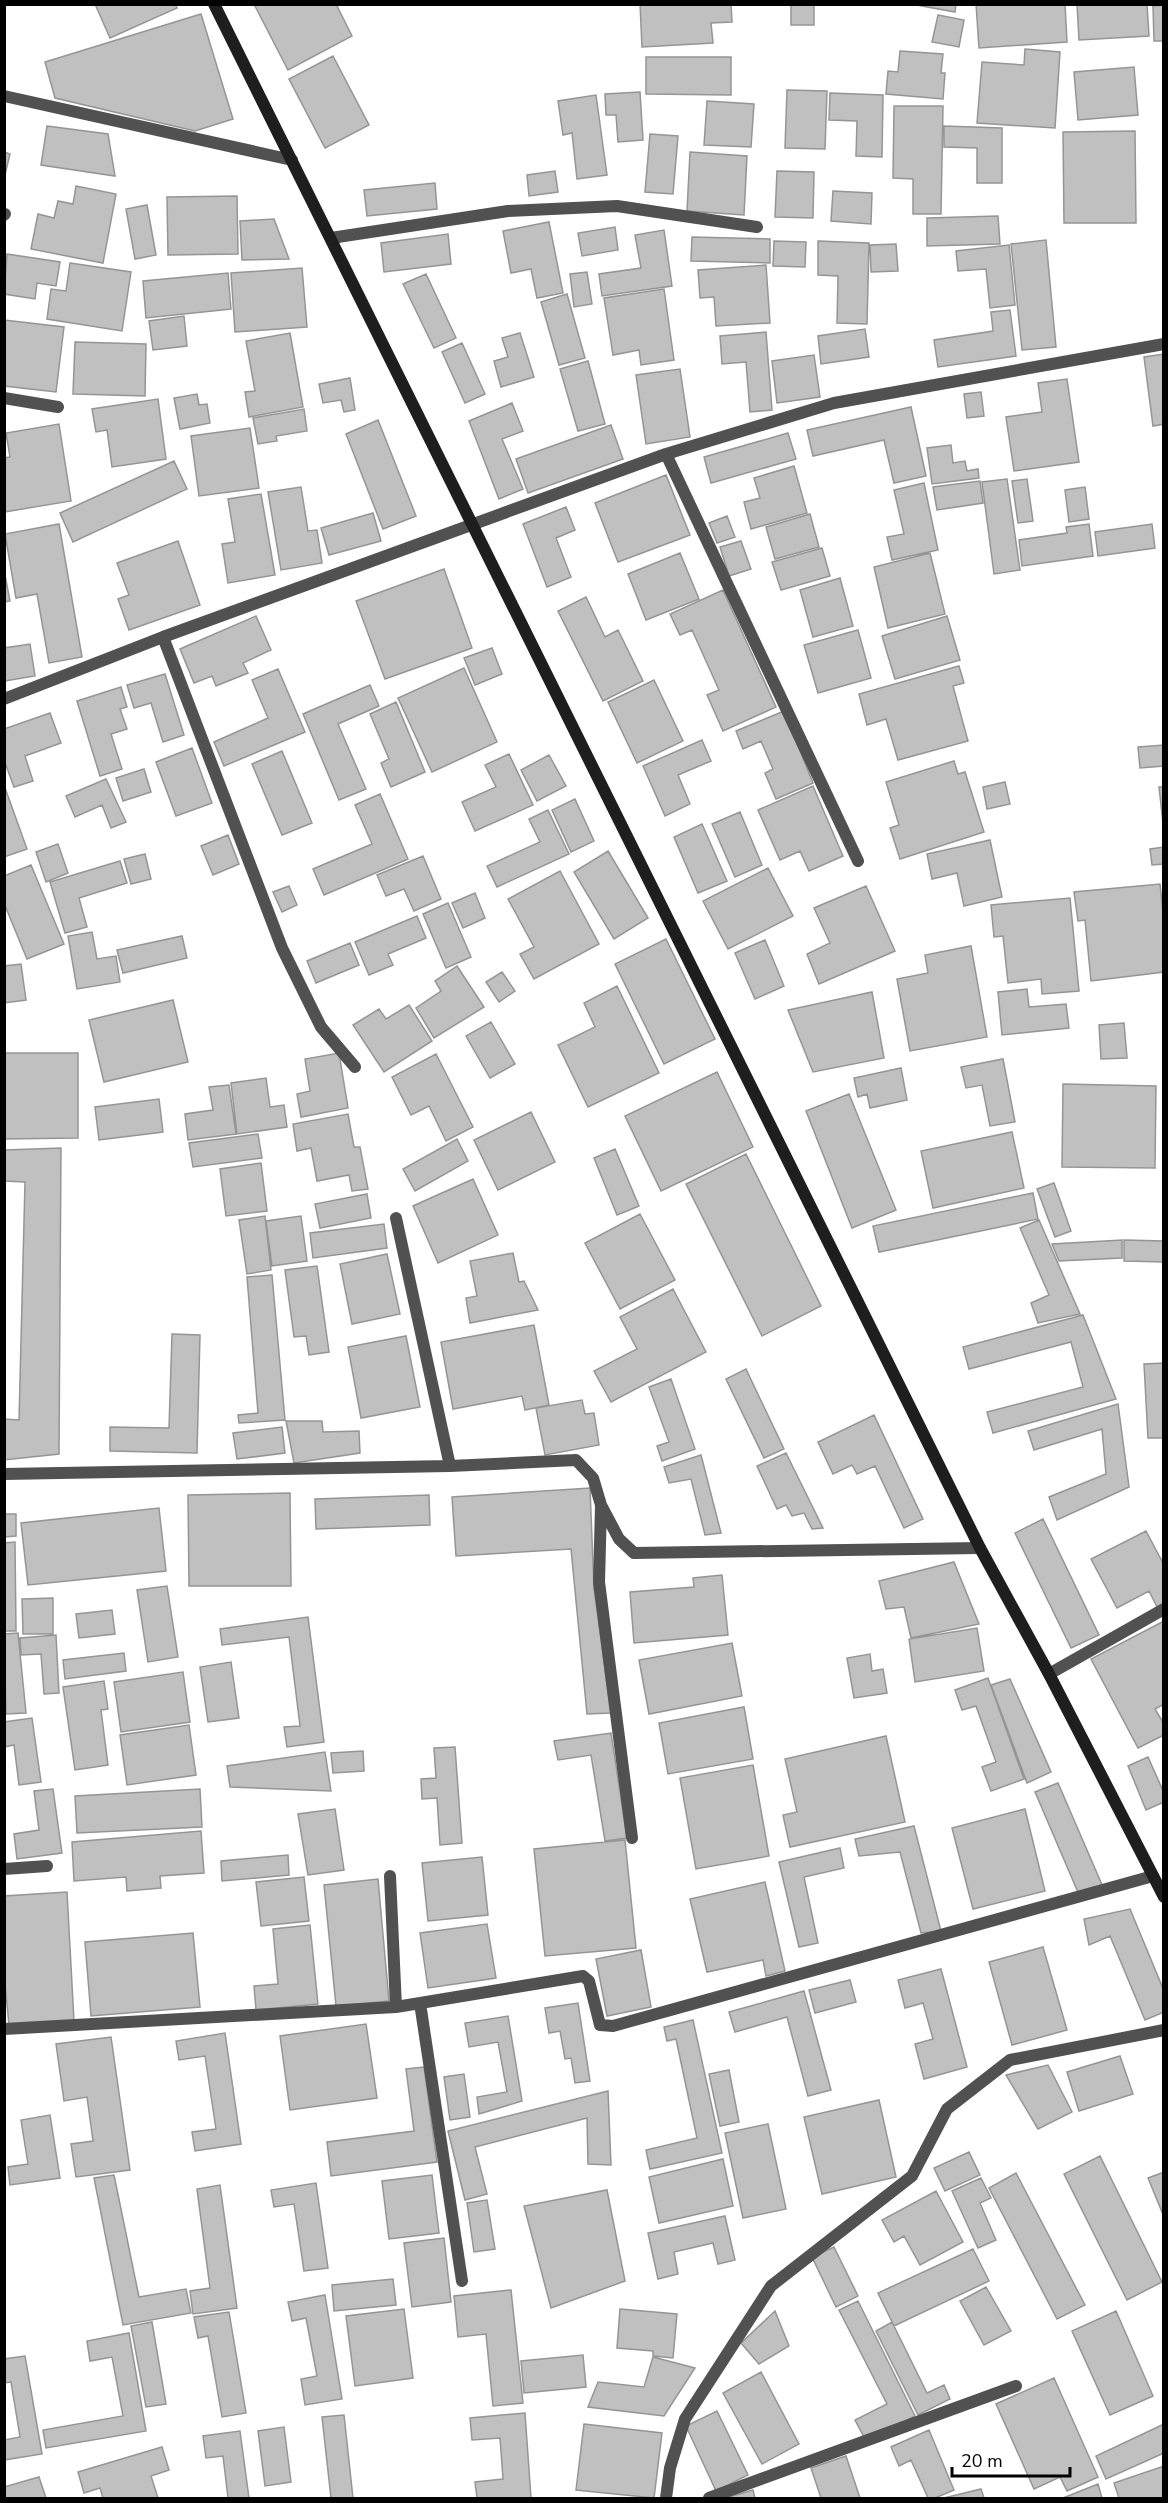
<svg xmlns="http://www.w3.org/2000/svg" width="1168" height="2503" font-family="'Nunito Sans',sans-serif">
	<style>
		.building { fill: #c0c0c0; stroke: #959595; stroke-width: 1.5 }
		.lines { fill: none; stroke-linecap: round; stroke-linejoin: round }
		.street { stroke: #515151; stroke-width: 12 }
		.secondary { stroke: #1e1e1e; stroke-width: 12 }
	</style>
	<rect width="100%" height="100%" fill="#fff"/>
	<!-- building -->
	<path class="building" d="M95 4H175L177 8 110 38Z
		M254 4H336L352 36 288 70Z
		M640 4H731L732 22 711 23 713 43 642 47Z
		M791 4H814V25H791Z
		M911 4H956L955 12Z
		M976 4H1065L1067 42 979 48Z
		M1077 4H1147L1149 36 1079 40Z
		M1164 5V41H1154L1153 6Z
		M201 14 233 119 195 131 55 98 45 62Z
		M938 15 964 20 959 47 932 42Z
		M1025 49 1060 52 1055 128 977 123 982 62 1024 65Z
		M900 51 943 54 941 73H945L943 99 886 94 888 71 898 72Z
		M333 56 369 125 325 148 289 79Z
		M646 57H731V95L646 94Z
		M1134 67 1138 115 1078 120 1074 72Z
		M787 90 827 91 825 149 785 148Z
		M640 92 643 140 618 142 616 115H606L605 94Z
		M830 93 883 95 882 157 856 156 857 121 829 120Z
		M596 95 607 175 577 179 572 133 563 135 558 101Z
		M707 101 754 104 751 147 704 145Z
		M894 106H943L941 214H913V179L893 178Z
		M47 126 108 134 115 176 41 165Z
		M944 126 1002 128V183H977V148L944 147Z
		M1135 131 1136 223H1064L1063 132Z
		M650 134 678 136 673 194 645 192Z
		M4 152 10 154 4 179Z
		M690 152 747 156 744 215 687 211Z
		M555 171 558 192 529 196 527 175Z
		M777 171 814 172 813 218 775 217Z
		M435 183 437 209 367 216 364 190Z
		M76 186 116 194 103 263 31 249 38 214 54 218 58 201 73 204Z
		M833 191 872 193 871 224 831 221Z
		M237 196 238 254 168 255 167 197Z
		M147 205 156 255 135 259 126 209Z
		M998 216 1000 244 927 246V218Z
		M274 219 289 259 242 260 240 221Z
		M549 222 563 293 537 298 531 269 511 273 503 231Z
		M615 227 618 250 582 256 578 233Z
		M664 230 672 286 602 296 599 274 641 268 635 235Z
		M448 234 451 264 384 272 381 243Z
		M692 237 770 239V263L691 261Z
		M1046 240 1056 347 1022 350 1011 244Z
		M774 241 806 242 805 267 773 266Z
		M818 241 869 243 867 324 837 323 838 276 818 275Z
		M896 244 898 271 871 272 870 245Z
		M1009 245 1015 305 990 308 986 269 958 271 956 251Z
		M7 254 60 262 56 286 37 283 35 299 4 294Z
		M70 263 131 272 122 331 47 319 51 289 66 291Z
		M766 265 770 323 716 326 714 297 700 298 698 270Z
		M302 268 307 327 235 332 231 273Z
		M587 272 592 304 574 307 570 274Z
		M228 273 231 309 146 318 143 281Z
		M426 274 456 338 434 348 403 284Z
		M664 289 674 360 641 365 639 350 613 355 604 298Z
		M567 294 585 358 559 365 541 302Z
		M1010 310 1016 356 938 367 934 340 993 331 991 312Z
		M184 316 187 346 153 350 149 321Z
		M4 320 64 327 56 392 4 386Z
		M865 329 869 357 821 364 818 336Z
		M766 332 772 410 750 412 746 362 722 364 720 336Z
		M290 333 303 407 249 417 245 392 255 391 246 341Z
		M520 333 534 377 501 387 494 361 508 357 502 338Z
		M75 342 146 344 145 396 73 394Z
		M462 343 485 394 465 403 442 352Z
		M1164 354V424L1153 426 1144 357Z
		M814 355 820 397 777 403 772 361Z
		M588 361 605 424 578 431 560 369Z
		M680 369 690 437 646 444 636 375Z
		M350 378 355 410 344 412 341 400 323 403 319 384Z
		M1067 379 1079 462 1014 471 1006 417 1042 412 1038 383Z
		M981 392 984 416 967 418 964 394Z
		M197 394 199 405 207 404 210 423 180 429 174 398Z
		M158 399 166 459 112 467 107 430 96 432 92 409Z
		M512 403 523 431 502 439 523 489 499 499 469 421Z
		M911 407 926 476 894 483 884 440 813 456 807 430Z
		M304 409 307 431 276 436 277 441 258 444 253 418Z
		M378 420 416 516 383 529 346 434Z
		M59 424 71 501 4 512V458L10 457 6 433Z
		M611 425 623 459 528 493 516 459Z
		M250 428 259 488 199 496 191 436Z
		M788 433 796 459 711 483 704 457Z
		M951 445 953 463 965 461 967 471 978 469 979 478 932 484 927 448Z
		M174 461 187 489 73 542 60 513Z
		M794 466 807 513 751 529 744 502 760 498 754 478Z
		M666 475 690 535 618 562 595 503Z
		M1007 479 1020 570 994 574 982 482Z
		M1027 479 1033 521 1018 523 1012 481Z
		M980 481 983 503 937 510 933 487Z
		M924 483 938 550 892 560 887 537 904 534 894 490Z
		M301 487 308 531 317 530 322 563 281 570 268 492Z
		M1085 487 1089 519 1069 522 1065 490Z
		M261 494 275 575 228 583 222 544 235 542 228 499Z
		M566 507 575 530 556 538 571 577 547 587 523 524Z
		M373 513 381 541 329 555 321 528Z
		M810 514 819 547 775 559 766 527Z
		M727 516 735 537 717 543 709 523Z
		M59 524 82 657 49 663 37 594 16 598 5 534Z
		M1089 524 1093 556 1022 566 1019 540 1067 533 1066 527Z
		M1152 524 1155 548 1098 556 1095 532Z
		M178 541 200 605 129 630 118 599 129 595 117 563Z
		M741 541 751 569 729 576 720 547Z
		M822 548 830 576 781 590 772 562Z
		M680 553 699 599 646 620 628 574Z
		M930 553 945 614 888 628 874 567Z
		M444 569 472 648 385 679 356 601Z
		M4 570 10 601 4 602Z
		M840 578 853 626 813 637 800 590Z
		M723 590 776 707 723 731 707 695 719 690 692 630 680 635 670 614Z
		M586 597 605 637 618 630 643 681 603 701 558 611Z
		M256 616 271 650 243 663 248 673 216 686 212 676 194 683 180 649Z
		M947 616 960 660 895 679 882 636Z
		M858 630 871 678 818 693 804 645Z
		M30 644 35 676 4 681V648Z
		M492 648 502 674 475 685 464 658Z
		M959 666 964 683 953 686 968 741 898 760 886 719 867 725 859 694Z
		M464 668 497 742 432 772 398 698Z
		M278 669 305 732 224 766 214 742 268 718 252 680Z
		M165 674 184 735 163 742 151 703 134 708 127 685Z
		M654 680 683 741 637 763 608 702Z
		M370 685 379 706 338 724 366 789 339 800 303 714Z
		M121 687 127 707 120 709 127 729 111 734 122 769 100 776 77 701Z
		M396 702 425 772 391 787 381 763 389 759 370 714Z
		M784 711 813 783 776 799 765 773 773 769 761 741 743 749 736 731Z
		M50 713 61 743 25 756 33 781 14 787 4 760V729Z
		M702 740 711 761 678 775 690 804 665 816 643 766Z
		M1164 745V766L1140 768 1138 747Z
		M192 748 212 803 176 816 156 762Z
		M282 751 312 823 282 835 252 764Z
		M509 754 533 805 475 831 462 802 496 787 485 765Z
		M549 755 566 786 537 801 521 770Z
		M954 761 958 774 965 772 984 832 900 859 890 828 899 825 886 782Z
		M144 769 151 792 123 801 116 778Z
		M106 779 126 822 111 828 102 805 75 817 66 796Z
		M1005 782 1010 804 987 809 983 787Z
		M4 785 27 849 4 857Z
		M813 786 843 856 809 871 800 851 780 860 758 810Z
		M1159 787H1164V832Z
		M380 794 408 859 324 895 313 869 372 844 355 805Z
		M575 799 594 841 571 852 552 810Z
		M548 810 569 854 497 887 487 866 540 842 529 819Z
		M740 812 762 865 735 877 712 824Z
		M702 824 727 881 698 893 674 837Z
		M228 835 239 864 213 875 201 846Z
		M990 840 1002 897 964 906 957 873 932 879 927 854Z
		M58 844 68 873 46 882 36 852Z
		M1164 847V864L1152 865 1150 849Z
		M608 851 648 918 614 939 574 872Z
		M145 854 151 879 131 884 124 859Z
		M423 856 441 899 414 911 404 889 386 896 377 875Z
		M120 861 127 883 79 898 87 927 65 933 50 882Z
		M31 865 64 944 27 959 4 903V876Z
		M768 868 793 916 728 949 703 901Z
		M560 871 599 944 534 979 520 954 534 947 508 899Z
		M1160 884 1164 922V972L1091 981 1085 920 1078 921 1074 892Z
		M289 886 297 905 282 912 273 892Z
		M866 886 895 951 819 984 807 954 830 943 814 908Z
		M475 893 485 918 463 928 452 903Z
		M1070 898 1079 991 1042 994 1041 979 1008 983 1003 936 994 937 991 905Z
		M448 903 471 957 446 968 423 914Z
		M417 916 426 938 388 954 393 965 369 975 355 942Z
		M92 932 97 959 116 956 120 982 77 989 68 936Z
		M182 936 187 958 123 973 117 950Z
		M666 939 715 1039 664 1064 615 964Z
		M765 940 784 986 755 999 735 953Z
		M350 943 359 965 316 983 307 961Z
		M971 946 987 1037 910 1051 897 979 928 973 925 955Z
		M21 964 26 1000 4 1003V966Z
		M457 966 484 1007 434 1038 416 1008 441 991 435 981Z
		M502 972 515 991 499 1002 486 982Z
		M617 986 659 1073 588 1107 558 1045 595 1027 584 1003Z
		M1027 989 1029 1007 1066 1004 1069 1028 1002 1035 998 992Z
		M872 992 884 1058 813 1072 788 1010Z
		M173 1000 188 1062 104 1082 89 1020Z
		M409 1005 432 1041 384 1072 353 1025 379 1009 386 1019Z
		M491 1022 515 1064 490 1078 466 1036Z
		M1124 1023 1127 1058 1101 1059 1099 1025Z
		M4 1053H78V1138L4 1139Z
		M339 1053 348 1108 301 1117 297 1094 310 1091 305 1059Z
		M436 1054 473 1127 446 1141 429 1106 411 1115 392 1077Z
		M1003 1059 1015 1122 990 1126 982 1085 966 1088 961 1067Z
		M901 1068 907 1100 870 1108 867 1094 858 1097 854 1078Z
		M717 1072 753 1147 661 1191 625 1116Z
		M266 1078 270 1107 284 1105 287 1127 237 1134 231 1083Z
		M1063 1084 1156 1086 1155 1168 1062 1167Z
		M229 1085 236 1134 188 1140 185 1114 213 1110 209 1087Z
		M849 1094 896 1210 852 1228 806 1111Z
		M159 1099 163 1132 99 1140 95 1107Z
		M531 1112 555 1162 498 1190 474 1140Z
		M348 1114 354 1147H360L368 1189 352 1191 349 1175 317 1181 311 1148 297 1151 293 1124Z
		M1012 1132 1024 1188 933 1208 921 1151Z
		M258 1134 262 1158 193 1167 189 1143Z
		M457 1139 468 1161 415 1191 403 1169Z
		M61 1148 59 1454 4 1460V1419L19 1420 25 1182 4 1181V1150Z
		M615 1149 639 1206 617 1215 594 1158Z
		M746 1154 821 1306 762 1336 686 1184Z
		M261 1163 267 1211 226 1216 220 1169Z
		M473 1179 498 1235 438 1263 413 1206Z
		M1054 1183 1071 1231 1055 1237 1037 1189Z
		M1033 1193 1038 1219 879 1252 873 1226Z
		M367 1194 371 1218 320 1228 315 1204Z
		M640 1214 675 1280 620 1309 585 1243Z
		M265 1216 271 1270 247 1274 239 1220Z
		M301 1216 307 1261 272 1266 266 1221Z
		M1039 1220 1080 1314 1038 1323 1031 1303 1049 1295 1020 1228Z
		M384 1224 387 1248 313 1258 310 1233Z
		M1122 1240V1258L1059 1261 1052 1244Z
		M1124 1240 1164 1241V1262L1124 1261Z
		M513 1253 519 1282 524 1281 538 1310 470 1323 466 1298 477 1296 470 1261Z
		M387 1254 400 1314 352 1324 340 1264Z
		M317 1266 329 1352 309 1355 306 1336 294 1337 285 1270Z
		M272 1275 285 1420 239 1423 238 1415 258 1413 247 1277Z
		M673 1289 706 1352 611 1402 594 1371 637 1349 620 1317Z
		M1083 1315 1116 1399 993 1433 987 1412 1083 1387 1071 1342 969 1369 963 1347Z
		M534 1325 549 1405 525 1410 522 1396 453 1409 441 1342Z
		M172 1334 200 1335 197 1453 110 1451V1427L169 1428Z
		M406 1336 420 1407 361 1418 348 1347Z
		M1164 1363V1438H1148L1144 1364Z
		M746 1369 784 1449 764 1458 726 1379Z
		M671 1379 695 1449 662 1461 657 1446 669 1442 649 1387Z
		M582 1400 585 1414 594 1413 599 1445 545 1455 536 1408Z
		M1118 1404 1129 1487 1057 1520 1049 1497 1106 1474 1102 1429 1034 1450 1028 1431Z
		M874 1415 923 1519 904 1528 875 1466 857 1474 852 1465 833 1474 818 1442Z
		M286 1421H322L323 1432 359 1431 360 1453 294 1463Z
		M282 1427 285 1453 237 1459 233 1433Z
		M786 1453 823 1528 812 1529 804 1513 792 1516 786 1505 777 1509 757 1466Z
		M701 1455 721 1533 705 1535 691 1479 669 1483 664 1467Z
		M590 1488 594 1588 611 1713 587 1714 571 1549 456 1556 452 1497Z
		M290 1493 291 1586H189L188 1495Z
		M429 1495 430 1525 316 1529 315 1499Z
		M159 1508 166 1571 28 1585 21 1523Z
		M4 1514H16V1536L4 1537Z
		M1043 1519 1099 1635 1071 1648 1015 1533Z
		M1146 1531 1164 1565V1604L1157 1607 1149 1591 1117 1608 1091 1559Z
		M15 1542 16 1631H4V1543Z
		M954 1562 979 1624 911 1638 904 1607 886 1609 879 1581Z
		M722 1575 728 1635 634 1643 630 1592 694 1587 693 1578Z
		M167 1586 178 1657 148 1662 137 1590Z
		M53 1598V1634H23L22 1599Z
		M112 1610 115 1634 79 1638 76 1614Z
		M308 1617 324 1742 287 1747 284 1727 300 1726 289 1637 222 1645 220 1629Z
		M1164 1621V1704L1155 1709 1164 1724V1735L1138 1748 1091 1659Z
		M977 1628 984 1671 915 1682 909 1639Z
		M18 1633 26 1713 6 1714 4 1634Z
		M56 1635 59 1693 44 1694 41 1654 21 1655 20 1638Z
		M732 1643 742 1696 649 1714 639 1660Z
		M124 1653 126 1671 65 1679 63 1660Z
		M870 1654 872 1671 883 1669 887 1693 854 1698 847 1658Z
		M231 1662 239 1718 208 1722 200 1667Z
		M183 1672 190 1722 121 1732 114 1682Z
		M988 1678 1024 1779 991 1791 982 1767 996 1762 976 1706 962 1710 955 1690Z
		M1010 1679 1051 1772 1027 1783 991 1685Z
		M104 1681 108 1709 101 1710 108 1765 75 1770 63 1687Z
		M744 1707 753 1759 668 1774 659 1723Z
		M32 1718 41 1782 19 1785 14 1745 4 1747V1722Z
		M189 1725 196 1775 127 1785 120 1735Z
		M611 1733 627 1838 605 1841 591 1755 558 1760 554 1741Z
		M886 1736 905 1822 790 1847 783 1815 797 1812 785 1759Z
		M455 1747 462 1843 440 1845 437 1798 422 1799 421 1779 436 1778 434 1748Z
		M363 1751 364 1771 333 1773 331 1753Z
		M325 1752 331 1791 230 1787 227 1766Z
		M1148 1757 1164 1793V1802L1146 1810 1128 1766Z
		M753 1765 769 1856 696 1869 680 1778Z
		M1058 1783 1103 1887 1080 1897 1035 1792Z
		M53 1789 62 1853 17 1859 14 1834 39 1830 34 1791Z
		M200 1789 202 1827 77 1833 75 1796Z
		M335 1809 344 1870 308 1875 298 1814Z
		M1025 1809 1045 1891 973 1909 952 1828Z
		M914 1826 941 1931 921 1933 900 1852 859 1856 855 1839Z
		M201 1831 204 1873 160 1876 161 1888 127 1891 126 1877 74 1881 72 1842Z
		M625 1840 636 1948 545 1956 534 1849Z
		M840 1848 844 1868 804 1877 818 1943 799 1947 779 1862Z
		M288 1855 289 1875 222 1881 221 1861Z
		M482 1857 488 1915 428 1921 422 1863Z
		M304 1877 309 1921 261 1926 256 1882Z
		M378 1879 389 2001 336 2006 324 1885Z
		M765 1882 785 1971 766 1976 763 1960 707 1972 690 1899Z
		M67 1892 74 2021 9 2025 4 1974V1896Z
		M1130 1909 1164 1991V2012L1145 2020 1110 1936 1089 1945 1084 1919Z
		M487 1924 496 1978 428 1988 420 1933Z
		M310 1925 318 2004 256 2010 254 1986 278 1984 273 1929Z
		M193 1933 200 2007 91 2016 85 1942Z
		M1043 1947 1067 2030 1012 2045 989 1962Z
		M641 1950 651 2007 607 2016 596 1959Z
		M941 1969 967 2067 924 2079 915 2044 933 2039 923 2003 905 2008 898 1980Z
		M850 1980 856 2002 815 2013 809 1990Z
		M804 1991 831 2090 808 2096 787 2017 735 2032 729 2012Z
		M578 2003 590 2081 575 2083 571 2058 565 2059 560 2031 549 2033 545 2008Z
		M508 2016 522 2101 479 2114 477 2097 507 2092 498 2042 469 2047 465 2023Z
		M693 2020 722 2153 650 2169 646 2150 697 2138 676 2039 667 2041 664 2027Z
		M366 2024 377 2098 290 2110 280 2036Z
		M225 2033 241 2144 195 2151 192 2132 216 2129 205 2056 179 2060 176 2041Z
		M111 2037 130 2170 76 2177 71 2144 93 2141 87 2097 64 2101 56 2044Z
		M1120 2056 1133 2094 1079 2111 1067 2072Z
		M1048 2065 1072 2112 1038 2129 1006 2075Z
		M424 2067 437 2162 331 2176 327 2142 414 2131 406 2069Z
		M729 2070 739 2122 720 2126 709 2074Z
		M464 2074 470 2117 450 2120 444 2077Z
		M608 2091 611 2165 588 2164 587 2118 475 2147 487 2194 465 2200 448 2131Z
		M879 2100 896 2177 822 2194 804 2117Z
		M50 2115 60 2178 10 2185 8 2167 28 2164 21 2120Z
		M768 2124 786 2209 743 2218 725 2133Z
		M969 2152 980 2175 945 2191 934 2168Z
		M1100 2156 1162 2282 1127 2300 1064 2174Z
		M723 2159 733 2206 659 2223 649 2177Z
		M1164 2172V2217L1148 2178Z
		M1016 2173 1085 2305 1057 2319 989 2188Z
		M114 2175 139 2297 186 2289 191 2313 123 2325 94 2178Z
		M432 2175 439 2233 389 2239 382 2181Z
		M981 2178 991 2198 980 2203 996 2240 978 2248 952 2191Z
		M316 2183 328 2268 304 2271 294 2204 274 2207 271 2190Z
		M220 2185 237 2308 193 2314 190 2291 210 2288 197 2189Z
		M607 2190 625 2281 551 2308 524 2206Z
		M936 2191 963 2242 920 2265 904 2236 894 2242 882 2220Z
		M487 2200 495 2249 474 2252 467 2203Z
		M725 2216 735 2260 718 2264 713 2243 674 2252 678 2274 658 2279 648 2233Z
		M444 2238 451 2302 412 2307 404 2243Z
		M834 2247 858 2296 836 2307 812 2257Z
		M973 2249 989 2281 894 2326 878 2293Z
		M393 2279 396 2305 334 2311 332 2285Z
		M986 2287 1011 2331 984 2345 960 2301Z
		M511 2290 523 2403 493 2406 486 2334 458 2337 454 2296Z
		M325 2295 342 2399 305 2405 301 2379 317 2376 306 2318 292 2321 288 2302Z
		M858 2301 915 2416 866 2441 855 2420 887 2404 839 2310Z
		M404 2309 413 2378 355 2386 346 2316Z
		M620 2309 677 2314 673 2358 653 2356V2351L617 2348Z
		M775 2311 789 2346 759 2364 741 2343Z
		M1116 2311 1153 2396 1110 2415 1072 2331Z
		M229 2312 246 2413 222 2417 208 2336 198 2338 194 2317Z
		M152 2322 166 2404 146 2407 131 2326Z
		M892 2322 927 2393 944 2385 950 2399 918 2415 876 2331Z
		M129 2333 146 2431 46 2448 43 2430 123 2416 112 2357 90 2361 87 2341Z
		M583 2355 586 2387 524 2393 521 2361Z
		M25 2356 42 2454 4 2460V2440L20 2437 11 2382 4 2383V2359Z
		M653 2357 695 2368 664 2416 588 2407 598 2382 644 2387Z
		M761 2372 799 2444 762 2464 723 2393Z
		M1054 2378 1098 2477 1067 2491 1060 2477 1034 2489 996 2404Z
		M717 2411 748 2475 716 2491 686 2426Z
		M525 2413 531 2498H477L475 2482 503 2479 500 2438 472 2440 470 2418Z
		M344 2415 353 2498H331L322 2417Z
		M584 2424 662 2433 654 2498 576 2490Z
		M1164 2424V2453L1106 2479 1096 2456Z
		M284 2427 291 2482 265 2486 258 2431Z
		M929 2430 954 2490 935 2498H928L911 2460 899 2466 891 2447Z
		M240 2431 249 2498H228L223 2456 206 2458 203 2436Z
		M162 2447 169 2470 151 2476 158 2498H103L100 2488 84 2493 78 2472Z
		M846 2456 860 2498H821L811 2468Z
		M1164 2466V2498H1119L1114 2483Z
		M39 2477 46 2498H4V2487Z
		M1098 2484 1102 2498H1063Z
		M981 2489 984 2498H944Z
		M753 2490 755 2498H725Z"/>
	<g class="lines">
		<!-- street -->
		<path class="street" d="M4 96 292 160
			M4 215 5 214
			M331 238 508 211 617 206 757 227
			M4 398 58 407
			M666 454 858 861
			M163 637 282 948 321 1027 355 1067
			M4 699 163 637 666 454 834 403 1164 344
			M396 1218 450 1466
			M4 1474 450 1466 576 1460 593 1478 601 1505 619 1539 634 1553 980 1548
			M601 1506 599 1582 632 1838
			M1049 1674 1164 1609
			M4 1869 47 1866
			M390 1876 396 2007
			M420 2003 462 2281
			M4 2029 396 2007 583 1976 589 1981 600 2025 613 2026 1153 1876
			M666 2498 670 2468 685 2419 771 2286 912 2176 947 2109 1010 2060 1164 2030
			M709 2498 1016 2386"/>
		<!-- secondary -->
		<path class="secondary" d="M214 4 980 1548 1049 1674 1164 1897"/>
	</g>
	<!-- border -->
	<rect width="1168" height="2503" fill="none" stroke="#000000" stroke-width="12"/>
	<!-- scale -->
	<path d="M952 2467v9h118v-9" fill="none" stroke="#000000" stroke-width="3"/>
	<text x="961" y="2467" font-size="18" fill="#000000" stroke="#ffffff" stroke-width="4.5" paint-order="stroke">20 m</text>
</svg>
